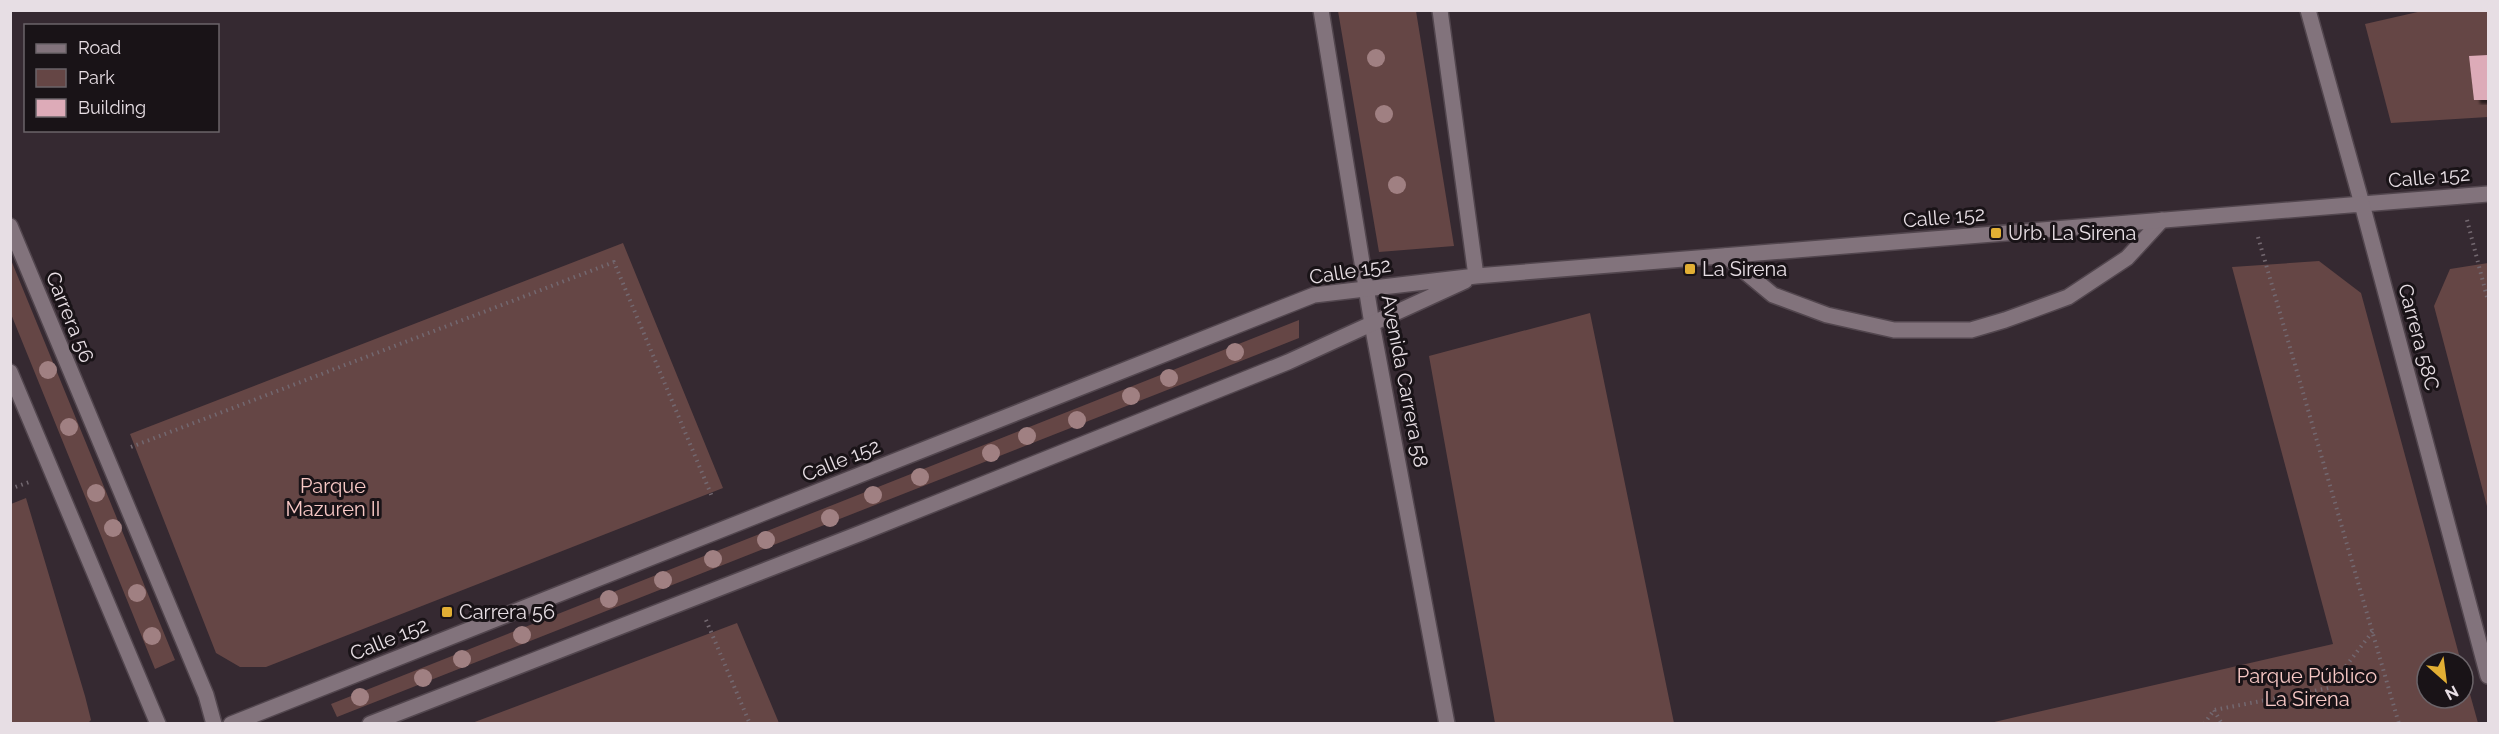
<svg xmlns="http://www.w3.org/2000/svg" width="2499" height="734" font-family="Raleway,sans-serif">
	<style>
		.green { fill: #654645 }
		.building { fill: #ddabb8; filter: url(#shadow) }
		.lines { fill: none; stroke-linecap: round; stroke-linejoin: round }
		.lane-casing { stroke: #52464e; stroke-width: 18 }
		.street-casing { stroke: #52464e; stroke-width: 18 }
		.secondary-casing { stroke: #52464e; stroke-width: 18 }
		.path { stroke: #736870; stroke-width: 4; stroke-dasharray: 1.5 4.5; stroke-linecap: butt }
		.lane { stroke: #82737c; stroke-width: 15 }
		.street { stroke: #82737c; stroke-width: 15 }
		.secondary { stroke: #82737c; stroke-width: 15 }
		.tree { fill: #a08082 }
		.poi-dot { fill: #e2af34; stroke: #191317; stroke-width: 2 }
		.labels { text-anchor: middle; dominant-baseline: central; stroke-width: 6; stroke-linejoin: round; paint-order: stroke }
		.street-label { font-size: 20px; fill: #e7dee4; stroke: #191317 }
		.poi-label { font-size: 20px; fill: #e7dee4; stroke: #191317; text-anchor: start }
		.park-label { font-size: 20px; fill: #f8c8c5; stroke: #191317 }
	</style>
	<defs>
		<filter id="shadow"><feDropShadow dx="6" dy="4" stdDeviation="1.5" flood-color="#0009"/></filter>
	</defs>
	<rect width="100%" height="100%" fill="#352931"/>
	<!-- green -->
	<path class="green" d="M1338 11H1416L1454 246 1379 252Z
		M2422 11H2488V117L2391 123 2365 24Z
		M623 243 723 488 266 667H240L216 653 130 434Z
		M11 260 175 660 155 669 11 314Z
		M2319 261 2361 293 2461 662H2427V698H2463V669L2478 723H1990L2333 644 2232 267Z
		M2488 263V510L2434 306 2450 269Z
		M1590 313 1674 723H1495L1429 356Z
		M1299 320V338L337 717 331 704Z
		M26 498 85 696 91 720 88 723H11V504Z
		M737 623 779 723H472Z"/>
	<!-- building -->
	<path class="building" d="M2488 55V100H2474L2469 56Z"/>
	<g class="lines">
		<!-- lane casing -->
		<g class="lane-casing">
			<path id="lane" d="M1726 256 1773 295 1827 315 1894 330H1971L2005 320 2068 297 2127 258 2162 220"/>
		</g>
		<!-- street casing -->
		<g class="street-casing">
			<path id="street" d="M1321 10 1372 324 1447 724
				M2308 10 2362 204 2488 194"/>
		</g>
		<!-- secondary casing -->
		<g class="secondary-casing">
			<path id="secondary" d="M1440 10 1476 276
				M10 226 206 695 214 724
				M10 372 158 724
				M231 724 1314 295 1476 276 2362 204 2488 676
				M370 724 861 533 1288 362 1465 281"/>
		</g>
		<!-- path -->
		<path class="path" d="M2467 220 2488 301
			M2258 237 2399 724
			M131 447 614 262 713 499
			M10 489 29 482
			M706 620 750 724
			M2214 710 2222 724
			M2204 724 2214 710 2329 688 2373 631"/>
		<!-- lane -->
		<use href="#lane" class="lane"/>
		<!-- street -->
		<use href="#street" class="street"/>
		<!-- secondary -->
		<use href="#secondary" class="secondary"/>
	</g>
	<!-- trees -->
	<g class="tree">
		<circle cx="1376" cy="58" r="9"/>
		<circle cx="1384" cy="114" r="9"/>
		<circle cx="1397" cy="185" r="9"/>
		<circle cx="1235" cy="352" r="9"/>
		<circle cx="48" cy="370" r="9"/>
		<circle cx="1169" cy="378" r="9"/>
		<circle cx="1131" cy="396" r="9"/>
		<circle cx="1077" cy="420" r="9"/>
		<circle cx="69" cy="427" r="9"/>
		<circle cx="1027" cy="436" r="9"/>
		<circle cx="991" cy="453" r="9"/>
		<circle cx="920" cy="477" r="9"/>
		<circle cx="96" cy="493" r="9"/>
		<circle cx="873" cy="495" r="9"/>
		<circle cx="830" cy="518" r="9"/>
		<circle cx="113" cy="528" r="9"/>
		<circle cx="766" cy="540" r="9"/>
		<circle cx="713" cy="559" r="9"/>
		<circle cx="663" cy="580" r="9"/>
		<circle cx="137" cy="593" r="9"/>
		<circle cx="609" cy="599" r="9"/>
		<circle cx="522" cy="635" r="9"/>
		<circle cx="152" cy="636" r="9"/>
		<circle cx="462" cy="659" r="9"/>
		<circle cx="423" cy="678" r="9"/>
		<circle cx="360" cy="697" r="9"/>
	</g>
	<!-- markers -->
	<g class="poi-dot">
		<rect x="1990" y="227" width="12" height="12" rx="3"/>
		<rect x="1684" y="263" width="12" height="12" rx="3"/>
		<rect x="441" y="606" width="12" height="12" rx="3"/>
	</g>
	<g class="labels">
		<!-- street labels -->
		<g class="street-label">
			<text transform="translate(2429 177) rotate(-5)">Calle 152</text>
			<text transform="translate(1944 217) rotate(-5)">Calle 152</text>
			<text transform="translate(1350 271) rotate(-9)">Calle 152</text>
			<text transform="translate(70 317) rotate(68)">Carrera 56</text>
			<text transform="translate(2419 337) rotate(75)">Carrera 58C</text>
			<text transform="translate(1405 381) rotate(79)">Avenida Carrera 58</text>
			<text transform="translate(841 460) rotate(-22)">Calle 152</text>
			<text transform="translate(389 639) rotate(-22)">Calle 152</text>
		</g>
		<!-- poi labels -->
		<g class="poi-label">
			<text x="2008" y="233">Urb. La Sirena</text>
			<text x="1702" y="269">La Sirena</text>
			<text x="459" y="612">Carrera 56</text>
		</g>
		<!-- park labels -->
		<g class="park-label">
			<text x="333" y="486">Parque<tspan x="333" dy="23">Mazuren II</tspan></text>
			<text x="2307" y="676">Parque Público<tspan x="2307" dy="23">La Sirena</tspan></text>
		</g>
	</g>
	<!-- border -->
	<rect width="2499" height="734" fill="none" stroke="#e7dee4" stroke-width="24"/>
	<!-- legend -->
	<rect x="24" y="24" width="195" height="108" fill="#191317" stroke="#6b6469" stroke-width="1.5"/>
	<rect x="36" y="44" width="30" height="9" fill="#82737c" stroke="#6b6469" stroke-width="1.5"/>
	<text x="78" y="54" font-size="18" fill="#e7dee4">Road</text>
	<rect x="36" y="69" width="30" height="18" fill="#654645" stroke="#6b6469" stroke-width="1.5"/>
	<text x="78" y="84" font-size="18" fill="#e7dee4">Park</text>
	<rect x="36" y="99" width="30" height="18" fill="#ddabb8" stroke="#6b6469" stroke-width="1.5"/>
	<text x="78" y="114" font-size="18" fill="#e7dee4">Building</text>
	<!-- north arrow -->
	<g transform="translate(2445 680) rotate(152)"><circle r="28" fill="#191317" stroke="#6b6469" stroke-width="1.5"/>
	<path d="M0-4.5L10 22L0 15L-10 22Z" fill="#e2af34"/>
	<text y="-9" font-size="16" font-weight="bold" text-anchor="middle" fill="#e7dee4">N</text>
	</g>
</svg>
